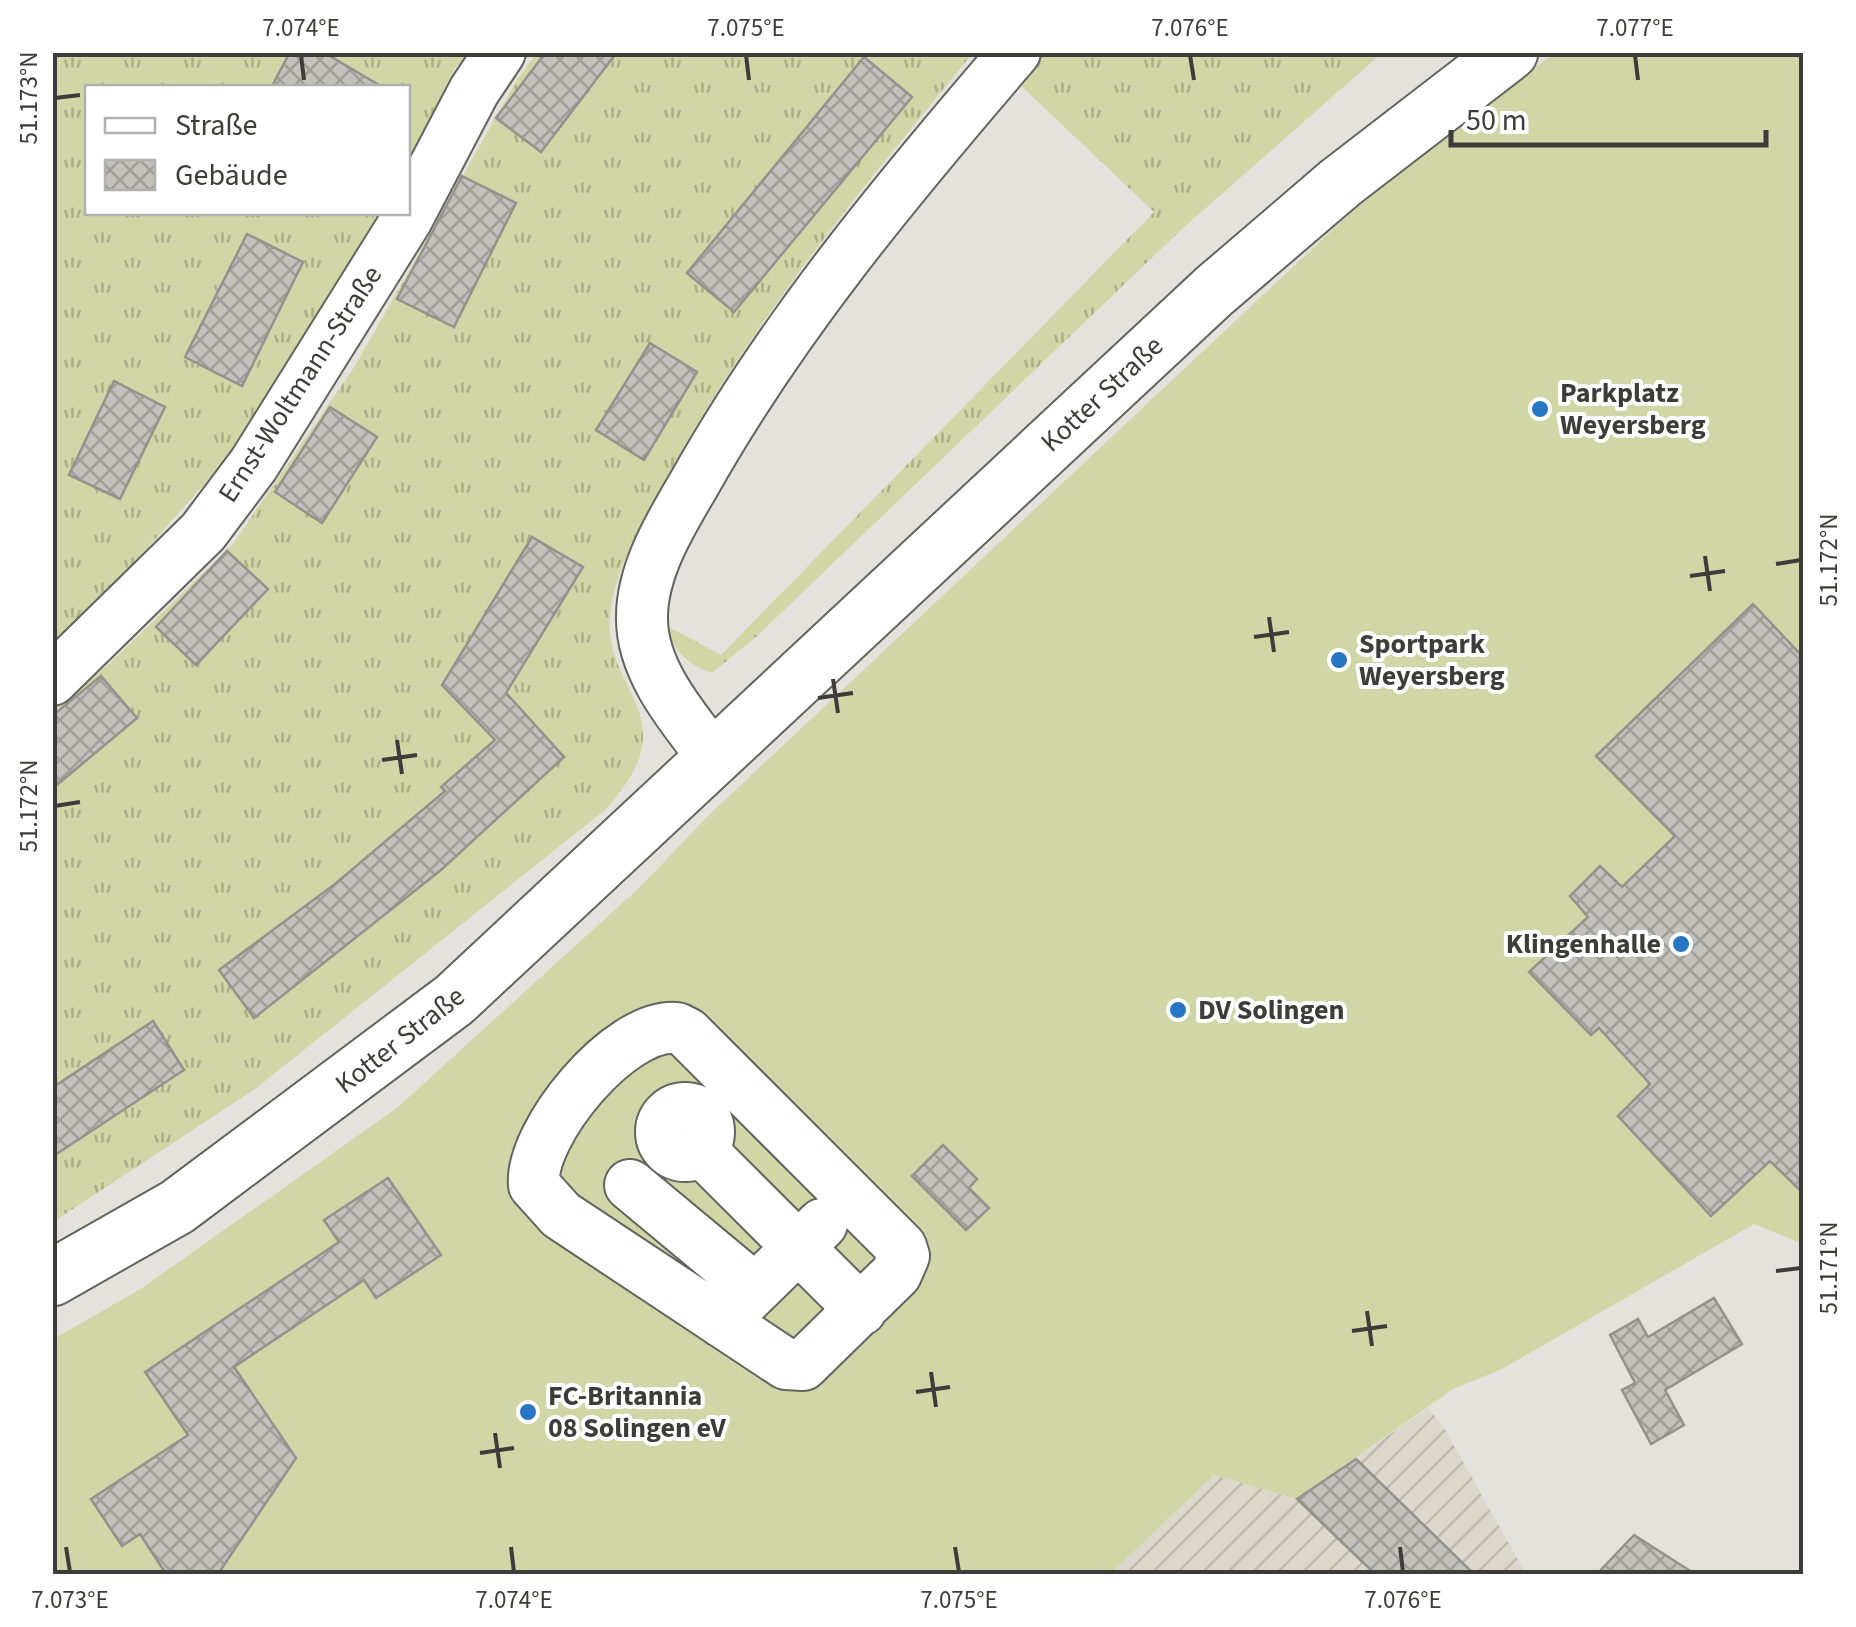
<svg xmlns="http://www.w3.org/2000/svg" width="1856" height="1627" font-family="'Source Sans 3',sans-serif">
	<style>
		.industrial { fill: url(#industrial-furrows) }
		.grass { fill: url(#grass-tufts) }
		.garden { fill: #d0d6a6 }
		.building { fill: url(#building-cross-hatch); stroke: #94928d; stroke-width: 2.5 }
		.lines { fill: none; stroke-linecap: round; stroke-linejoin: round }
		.minor-casing { stroke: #65635f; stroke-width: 54 }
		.tertiary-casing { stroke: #65635f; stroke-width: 59 }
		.minor { stroke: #fff; stroke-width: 50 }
		.tertiary { stroke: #fff; stroke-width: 55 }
		.ticks { fill: none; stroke: #3d3c3a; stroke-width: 4 }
		.poi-dot { fill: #2676c5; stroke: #fff; stroke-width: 4 }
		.labels { text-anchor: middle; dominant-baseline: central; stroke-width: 8; stroke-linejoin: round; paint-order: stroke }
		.street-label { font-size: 28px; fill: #3d3c3a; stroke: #fff }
		.poi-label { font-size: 28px; font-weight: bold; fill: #3d3c3a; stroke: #fff; text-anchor: start }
		.neatline { fill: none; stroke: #3d3c3a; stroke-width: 4 }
		.ticks-label { font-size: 25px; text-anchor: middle; fill: #3d3c3a }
	</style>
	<defs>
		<pattern id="industrial-furrows" width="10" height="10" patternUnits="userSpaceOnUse" patternTransform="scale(2.5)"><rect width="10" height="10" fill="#dcd8cb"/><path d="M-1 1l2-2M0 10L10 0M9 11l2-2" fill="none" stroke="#bebaaf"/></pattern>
		<pattern id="grass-tufts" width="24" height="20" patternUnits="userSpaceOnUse" patternTransform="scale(2.5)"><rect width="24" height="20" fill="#d0d6a6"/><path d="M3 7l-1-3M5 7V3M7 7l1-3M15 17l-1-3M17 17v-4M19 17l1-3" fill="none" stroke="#aaaf88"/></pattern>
		<pattern id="building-cross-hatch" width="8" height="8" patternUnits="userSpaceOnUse" patternTransform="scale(2.5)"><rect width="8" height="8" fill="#c3c1bb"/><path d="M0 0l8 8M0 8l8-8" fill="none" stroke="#a09e99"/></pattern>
	</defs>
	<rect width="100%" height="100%" fill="#e4e2dc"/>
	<!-- industrial -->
	<path class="industrial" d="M1428 1408 1443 1426 1526 1574H1110L1214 1475 1297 1499Z"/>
	<!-- grass -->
	<path class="grass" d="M53 53H468L455 68 408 163V88H88V212L383 213 237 447 75 630 53 648Z
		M537 53H973C861 189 747 327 664 483 644 519 620 560 612 601 593 693 696 710 605 810L255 1089 53 1222V710L108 665 233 544 355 366 518 78Z
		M1036 53H1382L1182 229 757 636 712 673C685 663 675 652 665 625L721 655 1154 212 1014 79Z"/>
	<!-- garden -->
	<path class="garden" d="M1555 53H1803V1244L1754 1224 1502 1369 1453 1389 1297 1499 1214 1475 1110 1574H53L52 1340 142 1288 397 1108 640 887 710 814 1408 159Z"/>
	<!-- building -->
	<path class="building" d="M290 52H323L384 88H271Z
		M546 52H617L541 152 496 118Z
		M864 57 912 97 734 312 687 273Z
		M462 176 516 203 454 327 397 299Z
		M247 234 303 262 242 386 185 357Z
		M650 343 697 372 644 460 596 430Z
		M114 381 165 407 120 499 69 475Z
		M330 407 377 437 322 523 275 492Z
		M532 537 583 567 506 693 564 757 441 870 254 1018 219 970 335 884 445 791 441 787 495 740 442 685Z
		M227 551 268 589 196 665 156 627Z
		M1753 604 1804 658V1194L1770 1161 1711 1216 1618 1116 1650 1084 1599 1028 1591 1035 1529 972 1588 917 1570 896 1600 866 1622 887 1675 836 1596 756Z
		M101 676 137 718 52 789V716Z
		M153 1021 184 1070 52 1157V1088Z
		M943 1145 977 1179 969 1188 989 1208 966 1230 912 1176Z
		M388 1178 441 1255 376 1298 364 1280 234 1367 296 1458 218 1574H166L140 1534 122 1546 91 1499 188 1435 145 1372 339 1242 324 1220Z
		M1714 1298 1742 1344 1665 1390 1684 1425 1651 1444 1622 1390 1635 1383 1610 1335 1638 1319 1648 1337Z
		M1356 1459 1474 1574H1375L1297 1499Z
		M1634 1535 1695 1574H1597Z"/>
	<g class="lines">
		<!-- minor casing -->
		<g class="minor-casing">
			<path id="minor" d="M52 680 203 532 254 464 407 219 474 91 500 52
				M713 757C683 718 641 670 642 617 642 570 671 523 694 484 782 327 898 188 1015 52
				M677 1028 687 1033 901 1247 904 1256 896 1274 803 1365 786 1364 561 1215 534 1185C529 1134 620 1022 677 1028Z
				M661 1132a24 24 0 1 1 48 0a24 24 0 1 1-48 0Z
				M701 1150 861 1310
				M630 1185 755 1289
				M722 1322 822 1224"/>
		</g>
		<!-- tertiary casing -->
		<g class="tertiary-casing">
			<path id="tertiary" d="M52 1278 177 1207 454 1000 1214 291 1340 183 1510 52"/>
		</g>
		<!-- minor -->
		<use href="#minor" class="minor"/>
		<!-- tertiary -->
		<use href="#tertiary" class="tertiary"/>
	</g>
	<!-- ticks -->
	<path class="ticks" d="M301 55 304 80M746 55 749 80M1190 55 1194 80M1635 55 1638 80M55 98 80 95M1705 556 1710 591M1776 564 1801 560M1690 576 1725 571M1269 617 1274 652M1254 637 1289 632M833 679 838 713M818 698 853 693M397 740 402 774M382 760 417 755M55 806 80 802M1776 1271 1801 1268M1367 1311 1372 1346M1352 1331 1387 1326M931 1372 936 1407M916 1392 950 1387M495 1433 500 1468M480 1453 514 1448M66 1547 70 1572M511 1547 514 1572M955 1547 959 1572M1400 1547 1403 1572"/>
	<!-- markers -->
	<g class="poi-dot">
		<circle cx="1540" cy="409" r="10"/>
		<circle cx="1339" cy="660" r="10"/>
		<circle cx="1681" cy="944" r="10"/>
		<circle cx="1178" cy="1010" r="10"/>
		<circle cx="528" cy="1412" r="10"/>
	</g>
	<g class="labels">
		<!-- street labels -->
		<g class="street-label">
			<text transform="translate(300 384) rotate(-57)">Ernst-Woltmann-Straße</text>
			<text transform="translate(1102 394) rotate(-43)">Kotter Straße</text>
			<text transform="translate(400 1040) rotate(-38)">Kotter Straße</text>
		</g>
		<!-- poi labels -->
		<g class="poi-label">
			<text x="1560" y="393">Parkplatz<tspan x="1560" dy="32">Weyersberg</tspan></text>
			<text x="1359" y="644">Sportpark<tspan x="1359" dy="32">Weyersberg</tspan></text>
			<text x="1661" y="944" text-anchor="end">Klingenhalle</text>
			<text x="1198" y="1010">DV Solingen</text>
			<text x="548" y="1396">FC-Britannia<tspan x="548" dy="32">08 Solingen eV</tspan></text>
		</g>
	</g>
	<!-- border -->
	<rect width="1856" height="1627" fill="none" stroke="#ffffff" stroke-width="110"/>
	<!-- legend -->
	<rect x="85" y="85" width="325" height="130" fill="#ffffff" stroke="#b1b1b0" stroke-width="2.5"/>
	<rect x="105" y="118" width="50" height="15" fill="#ffffff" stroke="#b1b1b0" stroke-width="2.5"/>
	<text x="175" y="135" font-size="30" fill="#3d3c3a">Straße</text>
	<rect x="105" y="160" width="50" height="30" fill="url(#building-cross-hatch)" stroke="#b1b1b0" stroke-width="2.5"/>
	<text x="175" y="185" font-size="30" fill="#3d3c3a">Gebäude</text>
	<!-- scale -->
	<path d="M1451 130v15h315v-15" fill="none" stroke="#3d3c3a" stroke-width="5"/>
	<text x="1466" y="130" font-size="30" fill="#3d3c3a" stroke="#ffffff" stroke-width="8" paint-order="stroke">50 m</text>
	<rect x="55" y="55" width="1746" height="1517" class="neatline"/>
	<g class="ticks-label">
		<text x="301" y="36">7.074°E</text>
		<text x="746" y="36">7.075°E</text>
		<text x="1190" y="36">7.076°E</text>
		<text x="1635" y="36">7.077°E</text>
		<text transform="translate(28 98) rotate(-90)" y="9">51.173°N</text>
		<text transform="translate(1828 560) rotate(-90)" y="9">51.172°N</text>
		<text transform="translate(28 806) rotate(-90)" y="9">51.172°N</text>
		<text transform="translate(1828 1268) rotate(-90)" y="9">51.171°N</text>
		<text x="70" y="1608">7.073°E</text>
		<text x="514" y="1608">7.074°E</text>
		<text x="959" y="1608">7.075°E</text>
		<text x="1403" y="1608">7.076°E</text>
	</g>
</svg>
